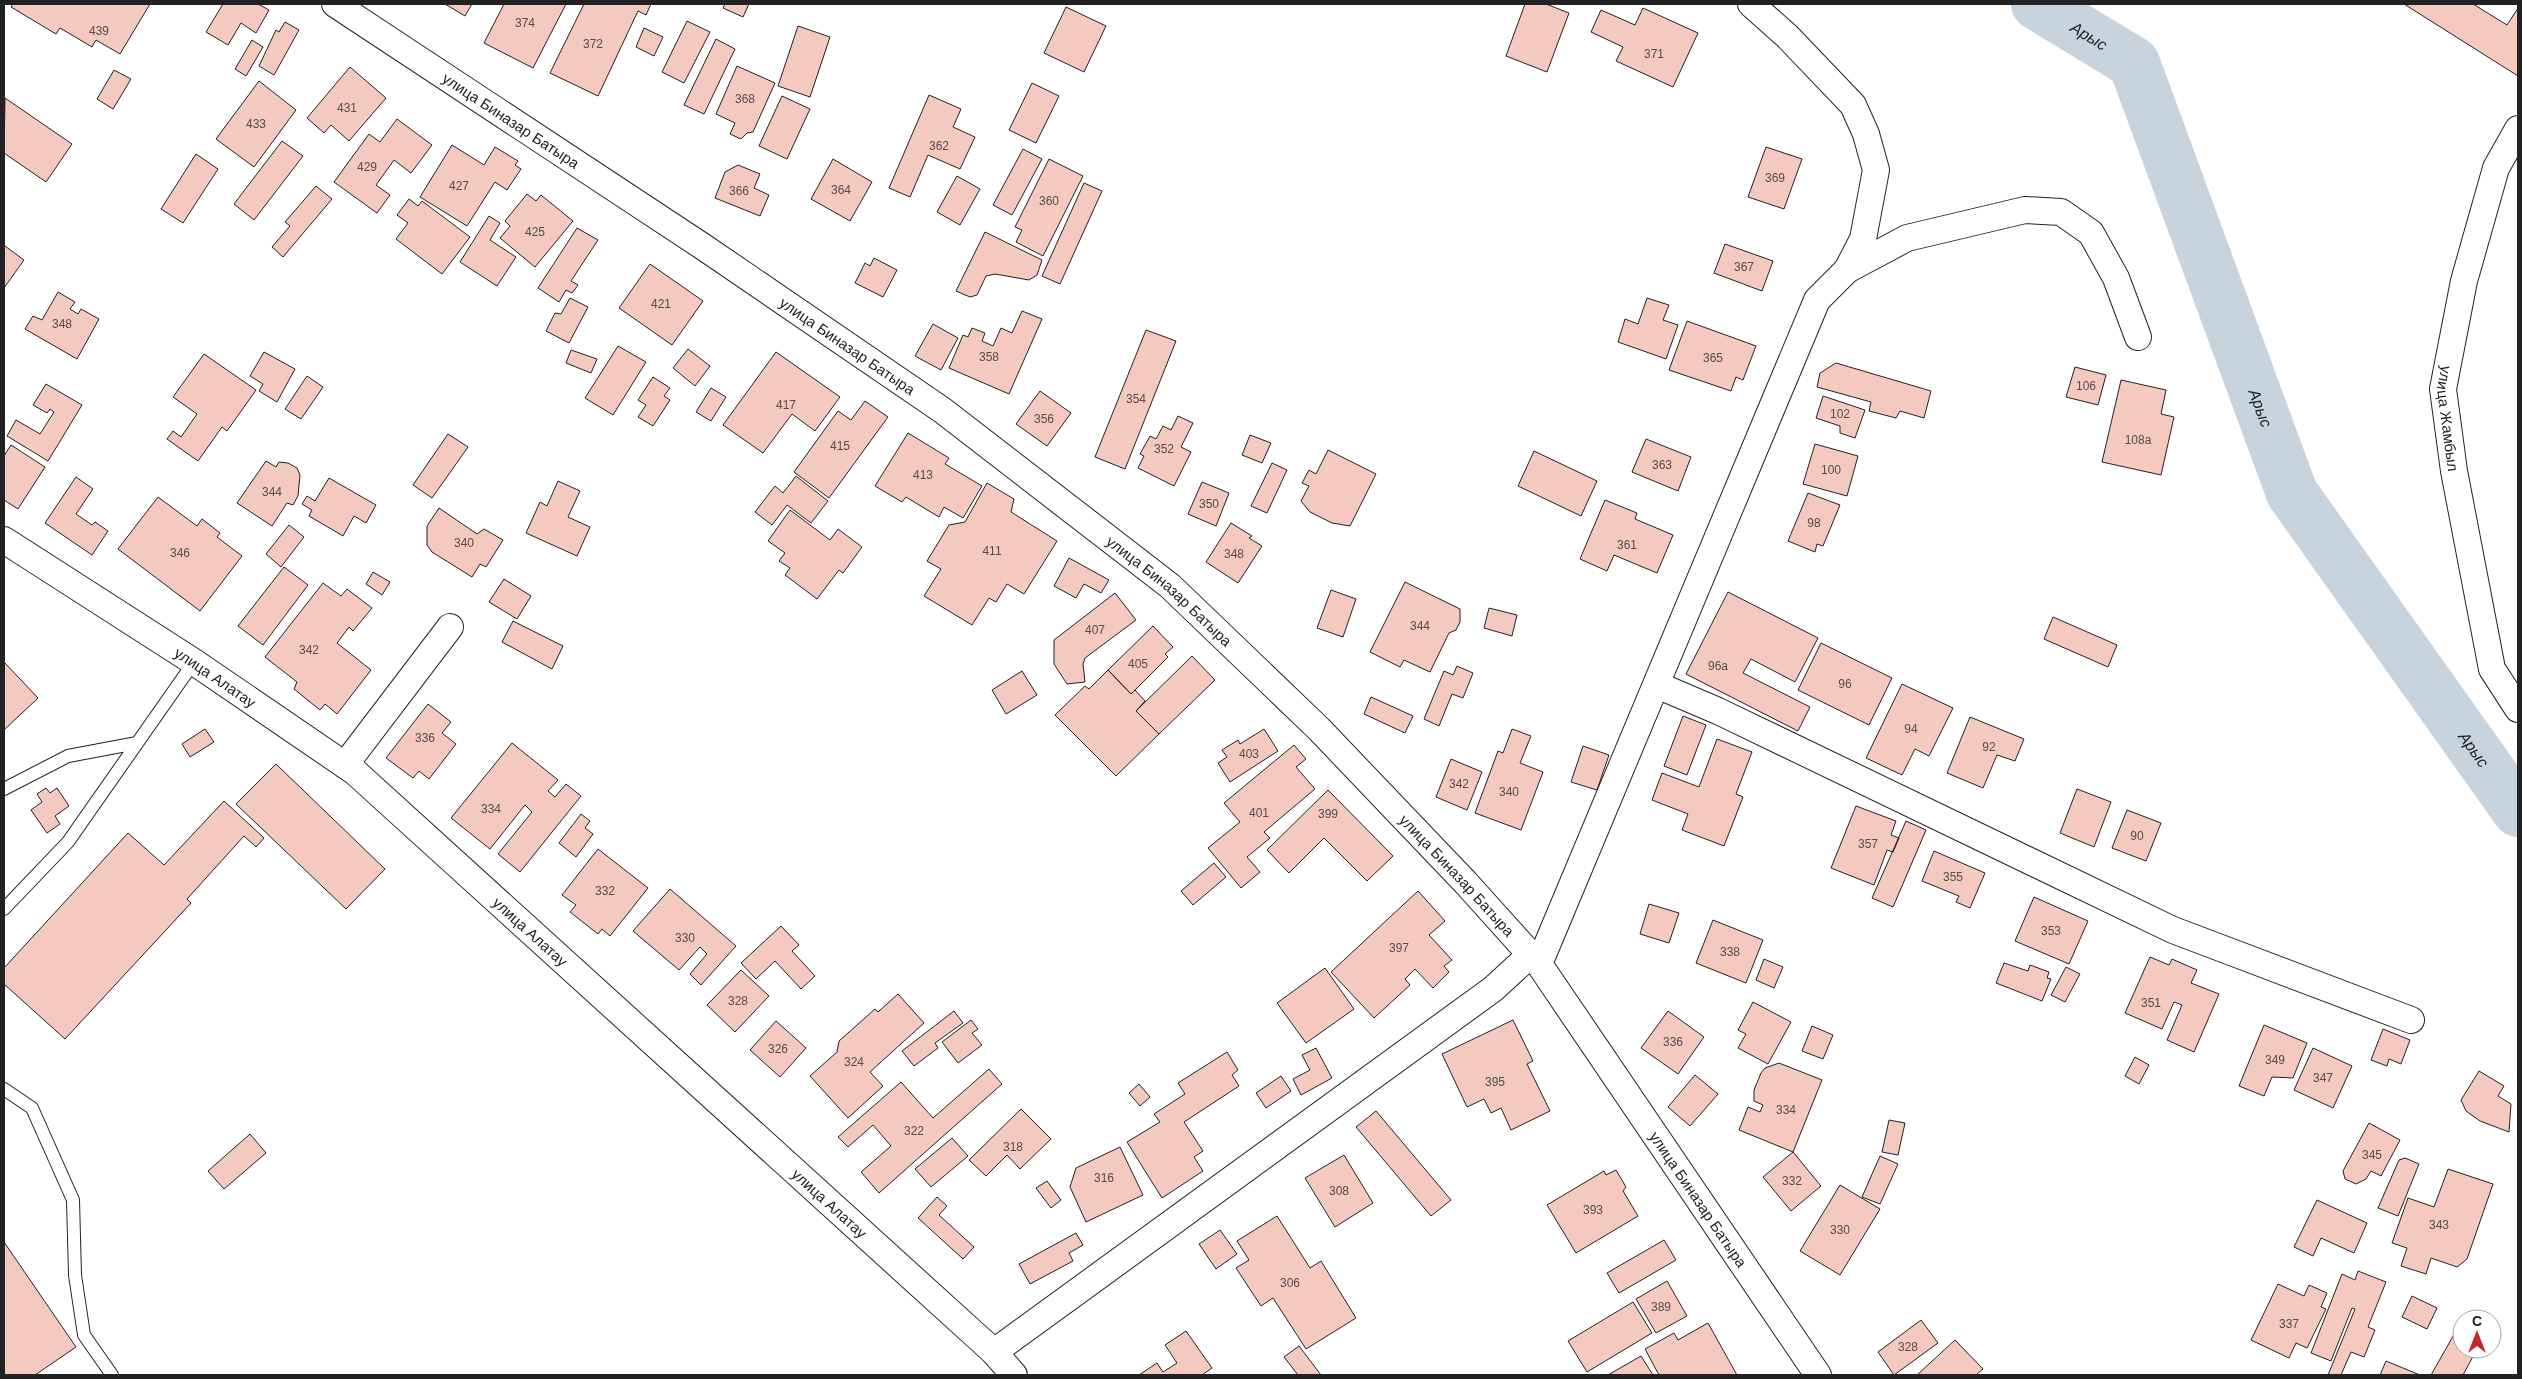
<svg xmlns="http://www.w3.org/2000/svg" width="2522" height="1379" font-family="Helvetica,sans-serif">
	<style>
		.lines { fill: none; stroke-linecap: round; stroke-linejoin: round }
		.river { stroke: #c7d3dd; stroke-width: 52 }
		.building { fill: #f3c9c0; stroke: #222 }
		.service-casing { stroke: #222; stroke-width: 14 }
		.minor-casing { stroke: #222; stroke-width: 28 }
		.service { stroke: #fff; stroke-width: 12 }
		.minor { stroke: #fff; stroke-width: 26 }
		.labels { text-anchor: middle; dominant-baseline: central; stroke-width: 4; stroke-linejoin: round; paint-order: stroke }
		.number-label { font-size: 12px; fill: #564c4a }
		.street-label { font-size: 15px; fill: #222; stroke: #fff }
		.water-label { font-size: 16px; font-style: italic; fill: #222; stroke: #fff }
	</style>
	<rect width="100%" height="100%" fill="#fff"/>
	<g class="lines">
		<!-- river -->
		<path class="river" id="s1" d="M2037 4 2134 63 2292 493 2518 811"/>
	</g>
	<!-- building -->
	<path class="building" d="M13 4H150L120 54 96 40 92 47 60 28 56 34 11 7Z
		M223 4H258L269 10 256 33 241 23 228 45 206 32Z
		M445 4H472L465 16Z
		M504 4H566L533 68 484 43Z
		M584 4H651L646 15 638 11 598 96 550 73Z
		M725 4H749L743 17 723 8Z
		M1525 4H1546L1569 13 1547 72 1506 56Z
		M2404 4H2473L2507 25 2518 8V76Z
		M1066 7 1106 26 1084 72 1044 53Z
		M1643 8 1698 33 1673 87 1616 61 1623 47 1591 32 1601 10 1635 25Z
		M687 21 710 32 684 83 662 72Z
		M285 22 299 30 274 75 259 66 276 30 279 32Z
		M798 26 830 37 810 97 778 86Z
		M644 28 663 37 654 56 636 47Z
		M716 39 735 49 704 114 684 105Z
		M252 40 263 47 246 76 235 69Z
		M737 66 775 83 753 132 747 133 741 139 730 134 735 123 716 114Z
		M350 67 386 98 349 141 331 125 324 133 307 118Z
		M114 70 131 79 113 109 97 99Z
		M259 81 296 110 254 167 216 139Z
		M1032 83 1059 96 1036 143 1009 130Z
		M929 95 961 109 953 127 975 137 960 169 928 155 910 197 889 188Z
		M782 96 810 109 787 159 759 146Z
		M5 98 72 144 46 182 4 153Z
		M397 119 432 145 411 173 394 160 376 185 390 195 377 213 334 182 369 134 380 142Z
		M282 141 303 156 254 220 234 204Z
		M452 145 484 165 495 147 518 161 515 165 521 169 507 190 495 182 467 226 420 197Z
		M1766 147 1802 159 1784 209 1748 197Z
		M1023 149 1042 159 1012 215 993 205Z
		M196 154 218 169 183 223 161 209Z
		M833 159 872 182 850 221 811 199Z
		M1049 159 1083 176 1043 256 1016 242 1022 230 1015 227Z
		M738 165 760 174 754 188 769 195 760 216 715 198 725 172Z
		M957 176 980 189 960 225 937 212Z
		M1084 183 1102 191 1060 284 1042 276Z
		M316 186 332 199 283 257 272 247 290 226 285 222Z
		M527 194 536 201 541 195 573 221 535 267 500 238 510 226 505 221Z
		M409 199 418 206 422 201 470 237 442 274 396 239 408 223 397 215Z
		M489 216 500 223 490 240 516 257 497 286 460 262Z
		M577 228 598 240 571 281 578 285 572 293 566 290 559 302 538 288Z
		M985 232 1042 260 1037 275 1029 280 995 274 986 276 977 295 970 297 956 291Z
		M1725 244 1773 261 1762 291 1714 273Z
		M5 246 24 260 4 288V249Z
		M874 258 897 270 883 297 855 283 865 263 870 266Z
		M650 264 703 301 672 345 619 308Z
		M58 292 75 302 70 309 78 314 81 309 99 319 77 359 25 329 33 316 42 320Z
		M570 298 588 307 569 343 546 331 555 313 561 314Z
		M1647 298 1669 305 1663 320 1678 325 1666 359 1618 342 1625 319 1638 324Z
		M1022 311 1042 319 1009 394 949 368 963 335 968 337 972 328 985 333 982 341 993 346 1001 328 1012 333Z
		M1687 321 1756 346 1743 380 1736 377 1731 391 1669 370Z
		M933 324 958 338 941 370 915 356Z
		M1146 330 1176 341 1125 469 1095 457Z
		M618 346 646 362 613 415 585 398Z
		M688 349 710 366 695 386 673 368Z
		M571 350 597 359 591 373 566 363Z
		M264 352 295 369 277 402 259 391 263 384 250 376Z
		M776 352 840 397 815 431 792 414 763 453 723 425Z
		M204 354 256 390 227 431 222 427 198 461 167 439 173 431 181 437 197 414 173 397Z
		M1836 363 1931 391 1924 418 1900 411 1896 418 1869 411 1871 402 1817 387 1820 373Z
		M2075 367 2106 375 2098 405 2066 397Z
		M307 376 323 387 301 419 285 409Z
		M653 377 670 388 664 396 670 400 653 426 638 417 646 405 638 400Z
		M2121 380 2166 390 2161 414 2174 417 2161 475 2102 462Z
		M46 384 82 405 48 461 7 436 16 420 40 434 54 412 50 409 47 413 33 405Z
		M711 388 726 397 711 421 696 412Z
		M1040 391 1071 413 1047 446 1016 424Z
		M1823 396 1865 410 1855 438 1840 433V426L1816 418Z
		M865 401 888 417 829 498 794 472 838 411 851 420Z
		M1178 416 1193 423 1181 447 1191 452 1174 486 1138 468 1144 456 1140 454 1150 436 1156 439 1163 426 1171 430Z
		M908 433 949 458 945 464 982 486 963 518 944 507 939 517 906 497 902 502 875 486Z
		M448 434 468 447 432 498 413 485Z
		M1250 435 1271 443 1262 463 1242 455Z
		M1646 439 1691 457 1678 491 1632 472Z
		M1815 444 1858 456 1847 496 1803 484Z
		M11 445 45 467 18 509 4 500V456Z
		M1328 450 1376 474 1350 526 1332 523 1310 512 1301 501 1309 486 1302 483 1309 470 1316 474Z
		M1534 451 1597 481 1581 516 1518 486Z
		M266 461 276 467 279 462 288 463 297 468 300 475 298 496 293 505 287 503 272 526 237 503Z
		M1272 463 1287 470 1267 513 1251 506Z
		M796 476 828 501 811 523 787 505 772 525 755 512 775 486 783 493Z
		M76 477 93 489 76 514 92 525 95 522 108 531 92 555 45 523Z
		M329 478 376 505 366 523 354 516 343 536 309 516 312 510 302 504 307 496 315 501Z
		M558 481 580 491 568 517 590 527 577 556 526 533 540 502 547 506Z
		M1202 482 1229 493 1216 526 1188 514Z
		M987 483 1014 499 1011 512 1057 541 1024 594 1007 584 996 602 989 598 972 625 924 596 941 569 927 561 949 525 965 522Z
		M1808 493 1840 505 1823 546 1817 544 1815 552 1788 541Z
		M158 497 197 526 202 519 220 533 217 537 242 556 200 611 118 549Z
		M1605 500 1637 513 1635 519 1673 535 1657 573 1614 555 1607 571 1580 559Z
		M439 508 477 534 484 529 503 540 486 567 480 564 472 577 432 552 427 545V526Z
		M790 510 830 540 838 529 862 547 843 573 839 570 817 599 785 575 790 568 779 561 785 553 768 541Z
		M1231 523 1252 536 1249 538 1262 546 1238 583 1206 562Z
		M289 525 304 537 281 567 266 554Z
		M1069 558 1109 580 1101 593 1084 584 1076 598 1054 586Z
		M284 567 308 585 263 645 238 626Z
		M373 572 390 582 382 595 366 584Z
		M504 579 531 596 517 619 489 602Z
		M1405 582 1460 609V622L1456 630 1449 633 1430 672 1404 660 1400 667 1370 652Z
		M323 583 341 596 347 589 372 608 353 631 349 627 337 643 371 670 337 714 325 704 320 710 294 689 297 682 265 657Z
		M1331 590 1356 599 1343 637 1317 628Z
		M1728 592 1818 638 1795 682 1751 659 1743 673 1810 707 1798 731 1686 674Z
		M1115 593 1136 620 1085 658 1083 664 1085 682 1067 684 1054 664V640Z
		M1489 608 1517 615 1512 636 1484 628Z
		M2053 617 2117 645 2108 667 2044 639Z
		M513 621 563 646 552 669 502 642Z
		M1153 626 1173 647 1165 654 1168 657 1131 694 1108 670Z
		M1821 643 1892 678 1869 725 1798 690Z
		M1192 656 1215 680 1159 734 1136 711Z
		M4 662 38 698 4 730Z
		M1457 666 1473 673 1463 698 1452 694 1439 726 1424 719 1444 671 1453 675Z
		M1108 670 1131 694 1135 690 1145 701 1136 711 1159 734 1116 776 1055 715 1085 686 1089 689Z
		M1022 671 1037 695 1006 714 992 690Z
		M1902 684 1953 708 1929 756 1915 749 1902 775 1866 758Z
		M1371 697 1413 716 1405 733 1364 714Z
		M428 704 451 722 442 733 456 744 429 779 419 771 413 778 386 758Z
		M1683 716 1706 725 1687 775 1664 766Z
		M1970 717 2024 739 2015 761 1997 755 1983 788 1947 773Z
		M205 729 214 742 190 757 182 744Z
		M1264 729 1278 751 1230 782 1218 763 1227 757 1222 750 1238 740 1240 744Z
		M1512 729 1531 736 1520 763 1543 772 1521 830 1475 813 1498 751 1503 753Z
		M1717 739 1752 752 1736 794 1743 797 1724 846 1682 830 1688 814 1652 800 1662 773 1699 787Z
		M512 743 558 780 548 791 555 797 566 784 581 796 520 872 498 854 532 812 525 805 490 849 451 818Z
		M1294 745 1306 759 1296 767 1315 789 1264 832 1270 838 1247 857 1260 872 1241 888 1208 848 1240 822 1224 803Z
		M1583 746 1609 755 1597 790 1571 782Z
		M1451 759 1482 772 1467 810 1436 797Z
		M276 764 385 869 346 909 236 804Z
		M46 788 50 793 57 788 69 806 55 816 60 824 47 833 31 810 42 802 37 794Z
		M2077 789 2111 802 2094 847 2060 833Z
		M1328 790 1393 856 1367 881 1324 838 1289 873 1267 850Z
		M224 801 264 838 256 847 244 836 187 899 191 903 65 1039 4 984V968L128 833 164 865Z
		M1856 806 1896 821 1891 835 1899 838 1893 852 1887 850 1874 885 1831 868Z
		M2127 810 2161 823 2146 861 2112 848Z
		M581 814 590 821 585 828 593 834 576 857 559 843Z
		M1906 821 1926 830 1893 907 1872 898Z
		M598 849 648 888 610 936 602 929 598 934 570 912 576 905 562 895Z
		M1934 851 1985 873 1970 908 1956 902 1959 896 1922 881Z
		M1214 863 1226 877 1193 905 1181 891Z
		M670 889 736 946 701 985 690 974 707 954 700 947 679 970 633 931Z
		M1418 891 1445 921 1429 935 1452 960 1444 966 1449 972 1433 988 1415 969 1405 979 1410 985 1374 1018 1331 972Z
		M2034 897 2088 921 2069 964 2015 941Z
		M1649 904 1679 913 1669 943 1640 934Z
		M1713 920 1763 940 1746 983 1696 963Z
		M781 926 799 945 792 951 815 976 801 989 775 961 756 979 741 963Z
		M2150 957 2169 965 2172 959 2197 970 2191 983 2219 994 2194 1052 2167 1040 2182 1005 2174 1002 2162 1029 2125 1013Z
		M1764 959 1783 967 1774 988 1756 980Z
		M2004 963 2028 971 2030 965 2049 972 2047 978 2051 979 2042 1001 1996 983Z
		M2066 967 2080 974 2065 1002 2051 995Z
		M1325 968 1354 1009 1306 1043 1277 1003Z
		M741 970 769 996 735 1032 707 1005Z
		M898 994 924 1023 870 1072 883 1086 848 1118 810 1076 837 1052 839 1041 875 1009 878 1012Z
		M1753 1002 1791 1022 1768 1064 1738 1048 1746 1034 1738 1030Z
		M954 1011 963 1023 935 1043 938 1048 914 1066 902 1051Z
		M1668 1011 1704 1037 1678 1074 1641 1048Z
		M971 1020 978 1029 972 1033 982 1045 958 1063 942 1042Z
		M1513 1020 1533 1061 1527 1064 1550 1111 1511 1130 1501 1108 1491 1113 1484 1099 1467 1107 1442 1054Z
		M776 1021 806 1048 780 1077 750 1050Z
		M2264 1025 2307 1043 2293 1078 2272 1077 2264 1096 2239 1086Z
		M1812 1026 1833 1035 1823 1059 1802 1051Z
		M2383 1029 2410 1040 2401 1064 2389 1059 2387 1066 2371 1060Z
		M1316 1048 1332 1078 1301 1095 1293 1079 1310 1070 1302 1055Z
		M2313 1048 2352 1066 2333 1108 2294 1090Z
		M1227 1052 1238 1070 1232 1075 1239 1086 1184 1122 1203 1151 1194 1157 1203 1171 1162 1198 1127 1142 1160 1122 1154 1114 1185 1094 1178 1083Z
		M2135 1057 2149 1065 2139 1084 2125 1076Z
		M1779 1063 1822 1080 1793 1152 1739 1130 1748 1107 1760 1112 1763 1105 1754 1101V1090L1761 1073 1765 1068Z
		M989 1069 1002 1084 879 1193 861 1172 891 1146 873 1125 848 1147 838 1137 901 1082 933 1118Z
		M2479 1071 2504 1086 2498 1096 2511 1104 2509 1132 2480 1121 2466 1111 2461 1100Z
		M1695 1075 1718 1094 1690 1126 1668 1107Z
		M1281 1076 1291 1091 1266 1108 1256 1093Z
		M1139 1084 1150 1097 1140 1106 1129 1093Z
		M1021 1109 1051 1139 1020 1169 1007 1155 986 1176 969 1160Z
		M1376 1111 1451 1200 1431 1216 1356 1127Z
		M1889 1120 1905 1123 1898 1155 1882 1152Z
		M2369 1123 2400 1140 2381 1176 2371 1171 2366 1179 2356 1184 2345 1179 2343 1171Z
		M250 1134 266 1153 224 1189 208 1171Z
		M952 1138 968 1156 931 1187 915 1169Z
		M1120 1147 1143 1195 1086 1222 1070 1187 1076 1168Z
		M1793 1152 1821 1186 1791 1211 1763 1177Z
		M1344 1155 1373 1203 1335 1227 1305 1178Z
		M1880 1156 1898 1164 1880 1204 1862 1197Z
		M2405 1158 2419 1164 2398 1216 2378 1208 2399 1160Z
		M2448 1169 2493 1184 2467 1259 2457 1267 2431 1258 2426 1274 2401 1266 2407 1248 2392 1243 2408 1198 2434 1207Z
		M1616 1170 1626 1187 1623 1191 1638 1216 1576 1253 1547 1205 1604 1171 1606 1175Z
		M1047 1181 1061 1200 1051 1208 1036 1188Z
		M1840 1185 1880 1209 1840 1275 1800 1251Z
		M937 1197 947 1206 939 1215 974 1247 963 1259 918 1218Z
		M2317 1200 2367 1223 2354 1253 2321 1238 2313 1256 2294 1247Z
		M1277 1216 1310 1268 1321 1261 1356 1318 1306 1349 1273 1298 1261 1306 1236 1268 1249 1260 1237 1241Z
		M1220 1230 1237 1254 1216 1269 1199 1244Z
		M1076 1233 1083 1245 1069 1253 1073 1261 1030 1284 1019 1264Z
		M1664 1240 1676 1260 1619 1293 1607 1273Z
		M4 1242 76 1347 35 1375H4Z
		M2358 1271 2386 1282 2368 1327 2375 1330 2364 1357 2351 1352 2341 1375H2328L2355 1309 2352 1308 2331 1361 2311 1353 2342 1274 2355 1280Z
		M1667 1281 1687 1316 1656 1333 1636 1299Z
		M2278 1284 2304 1296 2309 1285 2327 1293 2321 1307 2326 1309 2307 1348 2296 1343 2289 1358 2251 1340Z
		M2412 1296 2437 1308 2427 1329 2402 1317Z
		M1633 1302 1652 1333 1587 1372 1568 1341Z
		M1921 1320 1938 1343 1894 1375 1878 1352Z
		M1708 1323 1737 1375H1659L1645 1349 1674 1333 1678 1340Z
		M1186 1331 1212 1368 1202 1375H1139L1157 1363 1163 1372 1177 1363 1165 1345Z
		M2456 1331 2461 1334 2462 1332V1349H2477L2463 1375H2431Z
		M1955 1340 1983 1369 1976 1375H1917Z
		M1299 1346 1321 1375H1298L1284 1357Z
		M1641 1356 1653 1375H1608Z
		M2386 1361 2420 1375H2380Z"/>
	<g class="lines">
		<!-- service casing -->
		<g class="service-casing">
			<path id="service" d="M4 789 68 756 137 743
				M4 909 68 842 194 662
				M4 1089 32 1108 73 1200 75 1275 84 1335 112 1375"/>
		</g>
		<!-- minor casing -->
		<g class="minor-casing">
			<g id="minor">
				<path id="s2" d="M335 4 702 246 942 410 1170 586 1319 729 1466 883 1539 964 1818 1375"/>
				<path id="s3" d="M2518 129 2496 168 2464 281 2443 389 2454 471 2492 669 2518 709"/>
				<path d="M1847 270 1907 238 2025 210 2061 212 2091 233 2116 278 2138 337"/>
				<path id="s4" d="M4 540 194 662 355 772 994 1352 1014 1375"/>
				<path d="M1657 685 1718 711 2173 930 2411 1020"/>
				<path d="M345 765 450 627"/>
				<path d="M1539 964 1817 300 1847 270 1863 239 1876 170 1866 134 1853 105 1787 36 1751 4"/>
				<path d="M994 1352 1493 989 1530 955"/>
			</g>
		</g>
		<!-- service -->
		<use href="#service" class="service"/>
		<!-- minor -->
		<use href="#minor" class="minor"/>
	</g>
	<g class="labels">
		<!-- number labels -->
		<g class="number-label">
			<text x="525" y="23">374</text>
			<text x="99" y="31">439</text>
			<text x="593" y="44">372</text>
			<text x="1654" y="54">371</text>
			<text x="745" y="99">368</text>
			<text x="347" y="108">431</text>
			<text x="256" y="124">433</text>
			<text x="939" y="146">362</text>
			<text x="367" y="167">429</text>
			<text x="1775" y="178">369</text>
			<text x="459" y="186">427</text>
			<text x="841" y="190">364</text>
			<text x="739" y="191">366</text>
			<text x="1049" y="201">360</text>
			<text x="535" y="232">425</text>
			<text x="1744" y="267">367</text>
			<text x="661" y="304">421</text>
			<text x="62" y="324">348</text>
			<text x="989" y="357">358</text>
			<text x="1713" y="358">365</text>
			<text x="2086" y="386">106</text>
			<text x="1136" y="399">354</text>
			<text x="786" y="405">417</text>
			<text x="1840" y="414">102</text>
			<text x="1044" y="419">356</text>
			<text x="2138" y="440">108а</text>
			<text x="840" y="446">415</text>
			<text x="1164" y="449">352</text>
			<text x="1662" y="465">363</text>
			<text x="1831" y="470">100</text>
			<text x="923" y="475">413</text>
			<text x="272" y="492">344</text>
			<text x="1209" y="504">350</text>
			<text x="1814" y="523">98</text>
			<text x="464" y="543">340</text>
			<text x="1627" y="545">361</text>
			<text x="992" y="551">411</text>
			<text x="180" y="553">346</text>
			<text x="1234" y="554">348</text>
			<text x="1420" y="626">344</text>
			<text x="1095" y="630">407</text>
			<text x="309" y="650">342</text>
			<text x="1138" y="664">405</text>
			<text x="1718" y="666">96а</text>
			<text x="1845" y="684">96</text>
			<text x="1911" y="729">94</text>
			<text x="425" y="738">336</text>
			<text x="1989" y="747">92</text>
			<text x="1249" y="754">403</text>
			<text x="1459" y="784">342</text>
			<text x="1509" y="792">340</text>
			<text x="491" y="809">334</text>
			<text x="1259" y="813">401</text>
			<text x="1328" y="814">399</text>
			<text x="2137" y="836">90</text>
			<text x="1868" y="844">357</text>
			<text x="1953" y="877">355</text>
			<text x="605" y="891">332</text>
			<text x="2051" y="931">353</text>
			<text x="685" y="938">330</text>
			<text x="1399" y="948">397</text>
			<text x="1730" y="952">338</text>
			<text x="738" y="1001">328</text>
			<text x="2151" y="1003">351</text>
			<text x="1673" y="1042">336</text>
			<text x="778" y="1049">326</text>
			<text x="2275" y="1060">349</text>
			<text x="854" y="1062">324</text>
			<text x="2323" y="1078">347</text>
			<text x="1495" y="1082">395</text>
			<text x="1786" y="1110">334</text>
			<text x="914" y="1131">322</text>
			<text x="1013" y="1147">318</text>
			<text x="2372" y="1155">345</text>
			<text x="1104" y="1178">316</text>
			<text x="1792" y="1181">332</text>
			<text x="1339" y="1191">308</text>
			<text x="1593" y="1210">393</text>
			<text x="2439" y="1225">343</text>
			<text x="1840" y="1230">330</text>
			<text x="1290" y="1283">306</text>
			<text x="1661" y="1307">389</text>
			<text x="2289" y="1324">337</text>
			<text x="1908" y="1347">328</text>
		</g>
		<!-- street labels -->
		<g class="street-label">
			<text stroke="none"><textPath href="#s2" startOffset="211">улица Биназар Батыра</textPath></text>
			<text stroke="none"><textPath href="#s2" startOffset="616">улица Биназар Батыра</textPath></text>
			<text stroke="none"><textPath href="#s3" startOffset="302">улица Жамбыл</textPath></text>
			<text stroke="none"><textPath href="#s2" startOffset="1021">улица Биназар Батыра</textPath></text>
			<text stroke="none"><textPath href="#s4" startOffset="252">улица Алатау</textPath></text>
			<text stroke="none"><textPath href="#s2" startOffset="1426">улица Биназар Батыра</textPath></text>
			<text stroke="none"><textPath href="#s4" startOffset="658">улица Алатау</textPath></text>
			<text stroke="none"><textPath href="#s2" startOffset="1831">улица Биназар Батыра</textPath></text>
			<text stroke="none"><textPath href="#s4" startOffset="1062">улица Алатау</textPath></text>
		</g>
		<!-- water labels -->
		<g class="water-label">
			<text stroke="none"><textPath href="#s1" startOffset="61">Арыс</textPath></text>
			<text stroke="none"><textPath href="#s1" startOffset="481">Арыс</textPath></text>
			<text stroke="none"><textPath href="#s1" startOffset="886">Арыс</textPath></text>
		</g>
	</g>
	<!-- border -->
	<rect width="2522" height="1379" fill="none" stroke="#222222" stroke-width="10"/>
	<!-- north arrow -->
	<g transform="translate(2477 1334)"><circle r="24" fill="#ffffff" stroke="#a7a7a7"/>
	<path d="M0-4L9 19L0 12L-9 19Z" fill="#c62828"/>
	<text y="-8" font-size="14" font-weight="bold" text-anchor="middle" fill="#222222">С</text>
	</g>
</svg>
